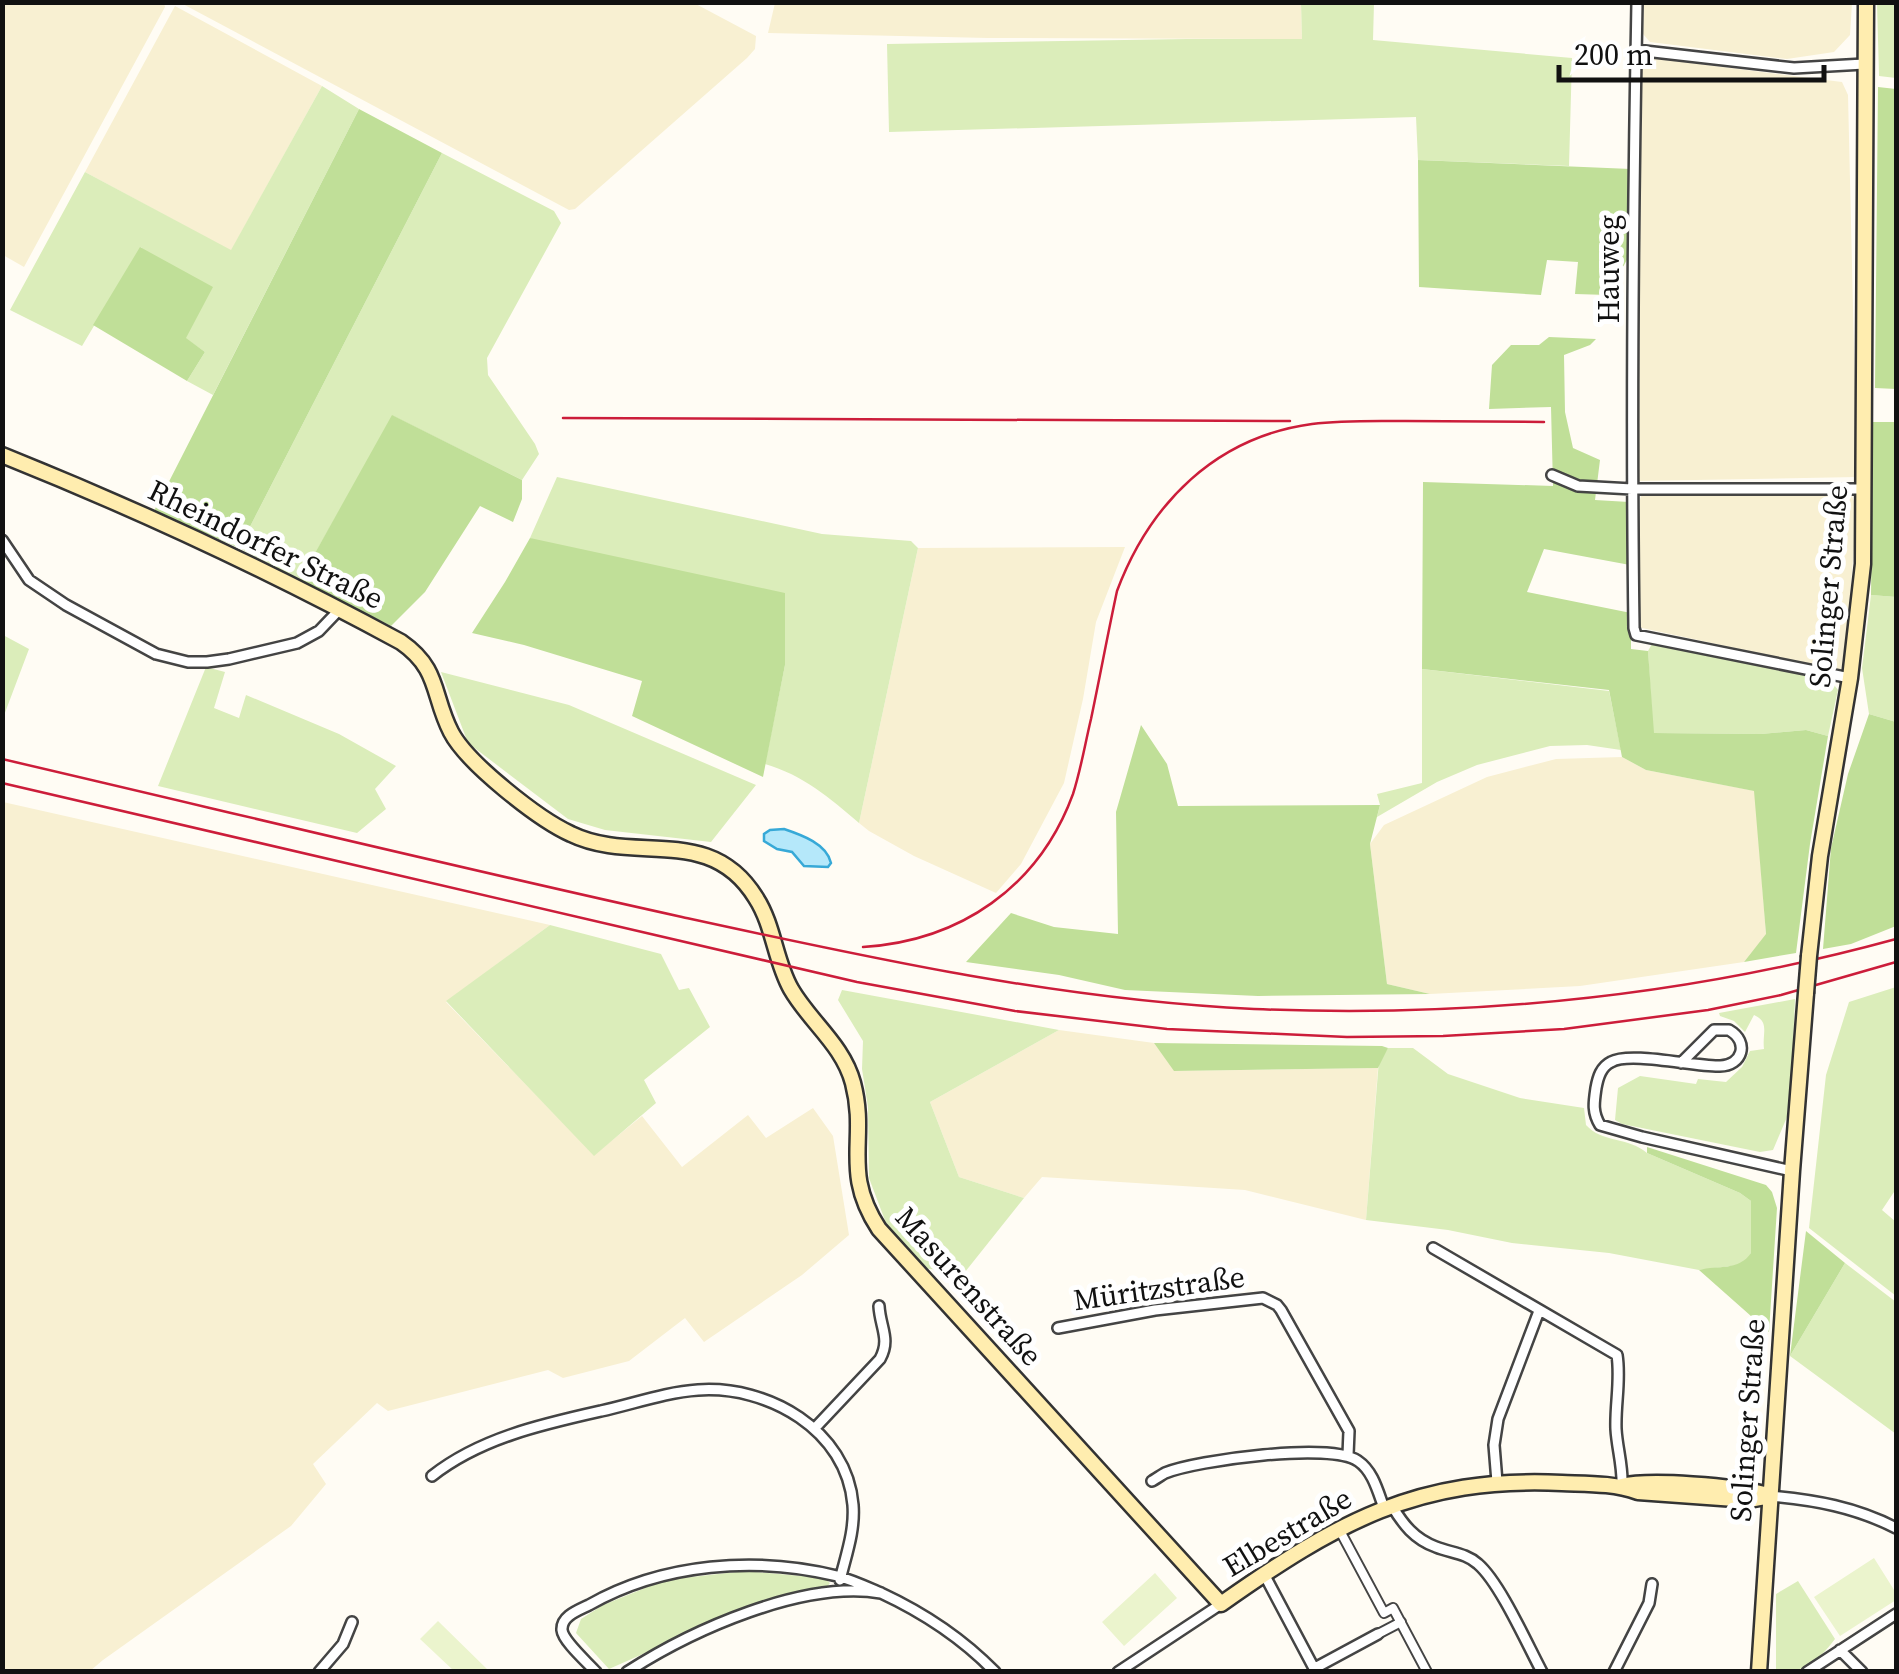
<svg xmlns="http://www.w3.org/2000/svg" width="1899" height="1674" font-family="'Source Serif 4',serif">
	<style>
		.farmland { fill: #f8f0d2 }
		.green { fill: #dbedba }
		.forest { fill: #c0df98 }
		.pitch { fill: #ebf4cd }
		.water { fill: #b5e8fa; stroke: #37a9d7; stroke-width: 2.5 }
		.lines { fill: none; stroke-linecap: round; stroke-linejoin: round }
		.pedestrian-casing { stroke: #444; stroke-width: 12 }
		.minor-casing { stroke: #444; stroke-width: 14 }
		.secondary-casing { stroke: #333; stroke-width: 19 }
		.pedestrian { stroke: #fff; stroke-width: 8 }
		.minor { stroke: #fff; stroke-width: 9 }
		.secondary { stroke: #ffedaf; stroke-width: 14 }
		.rail { stroke: #cc1d3a; stroke-width: 2.5 }
		.secondary-bridge-casing { stroke: #333; stroke-width: 19; stroke-linecap: butt }
		.secondary-bridge { stroke: #ffedaf; stroke-width: 14 }
		.labels { text-anchor: middle; dominant-baseline: central; stroke-width: 10; stroke-linejoin: round; paint-order: stroke }
		.street-label { font-size: 30px; fill: #111; stroke: #fff }
	</style>
	<rect width="100%" height="100%" fill="#fffcf4"/>
	<!-- farmland -->
	<path class="farmland" d="M1301 2 1302 39 988 38 768 33 775 3Z
		M3 3H164L165 7 24 267 3 255Z
		M181 3H694L756 36 755 49 747 58 575 209 569 210Z
		M1644 3H1852L1850 35 1834 52 1787 59 1650 42 1643 34Z
		M175 6 322 86 231 251 85 172Z
		M1651 58 1842 82 1848 95 1857 477 1639 481 1641 61Z
		M1642 494 1852 496 1857 509 1848 622 1841 671 1642 628 1638 625 1640 499Z
		M1125 547 1096 622 1083 699 1064 783 1021 864 996 893 914 856 869 831 859 823 918 548Z
		M1622 757 1646 770 1755 791 1766 935 1744 962 1580 986 1430 994 1387 984 1370 844 1384 825 1487 777 1556 759Z
		M3 802 550 925 446 1002 594 1155 642 1116 682 1167 748 1115 766 1138 813 1108 833 1136 849 1235 802 1275 704 1342 685 1318 629 1361 563 1378 548 1370 388 1411 377 1403 313 1464 326 1484 291 1526 103 1660 90 1671 3 1672Z
		M1059 1030 1154 1043 1175 1071 1378 1068 1366 1220 1245 1190 1042 1177 1024 1198 959 1177 930 1102Z"/>
	<!-- green -->
	<path class="green" d="M1301 3H1374L1373 40 1572 58 1569 166 1418 160 1416 117 889 132 887 44 1187 39H1302Z
		M1877 3H1896V78L1879 76Z
		M322 86 359 109 213 395 187 381 205 352 185 338 141 247 82 346 10 310 85 172 231 250Z
		M442 153 554 211 561 223 487 358 488 375 535 444 539 454 522 480 393 416 300 580 239 548Z
		M557 477 822 534 911 541 918 548 859 823C830 798 803 775 765 764L785 665 530 538Z
		M1871 595 1896 597V722L1869 714 1862 668Z
		M3 635 29 649 3 718Z
		M1653 642 1831 681 1838 690 1828 736 1806 730 1761 734 1653 733 1648 651Z
		M206 667 225 672 214 708 239 718 246 695 339 734 396 766 375 789 386 809 357 833 158 786Z
		M1422 669 1609 691 1621 750 1587 745 1550 746 1477 765 1437 782 1377 817 1380 805 1377 794 1422 783Z
		M441 672 569 705 756 785 711 842 605 830 568 819 468 743Z
		M550 925 661 954 679 990 689 988 710 1027 644 1080 656 1103 594 1156 446 1001Z
		M1896 987V1189L1882 1210 1896 1222V1296L1809 1228 1826 1075 1849 1002Z
		M842 990 1059 1030 930 1102 959 1177 1024 1198 965 1272 918 1268 886 1223 869 1178 868 1107 862 1069 863 1041 838 1000Z
		M1795 999 1792 1068 1787 1117 1773 1150 1760 1152 1622 1124 1615 1120 1618 1088 1640 1076 1696 1084 1698 1079 1726 1082 1742 1067 1750 1051 1764 1049C1762 1033 1770 1022 1754 1015L1745 1032 1734 1021 1720 1016 1719 1013Z
		M1388 1048H1413L1448 1074 1520 1098 1584 1108 1586 1125C1602 1143 1629 1137 1647 1153L1740 1193 1751 1201V1253L1748 1259 1739 1265 1699 1270 1609 1253 1512 1243 1448 1230 1366 1220 1379 1060Z
		M1845 1263 1896 1302V1434L1790 1356Z
		M745 1571 824 1578 830 1583 825 1590 781 1598 733 1614 609 1669 576 1633 581 1619 603 1605 665 1580Z
		M1798 1581 1835 1639C1815 1664 1808 1671 1776 1672V1594Z"/>
	<!-- forest -->
	<path class="forest" d="M1878 87 1896 89V389L1875 388Z
		M359 109 442 153 239 548 154 511Z
		M1418 160 1631 169 1630 254 1608 295 1575 294 1578 262 1547 260 1541 295 1419 287Z
		M140 247 213 287 186 338 205 352 187 381 93 325Z
		M1549 337 1596 339 1590 345 1564 355 1565 412 1573 448 1600 460 1595 500 1629 502 1630 565 1544 549 1527 592 1631 613V649L1648 651 1654 733 1761 734 1806 730 1828 736 1810 844 1796 953 1744 962 1766 934 1754 791 1646 770 1622 757 1609 690 1422 669 1423 482 1553 486 1551 407 1489 409 1492 365 1511 345H1539Z
		M392 415 522 480V499L513 522 480 506 425 592 391 626 300 580Z
		M1873 422H1896V597L1871 595Z
		M530 538 785 593V665L763 777 632 716 642 681 524 645 472 633 505 582Z
		M1869 714 1896 722V926L1851 944 1823 949 1831 848 1848 774Z
		M1141 725 1167 764 1178 806 1380 805 1370 844 1387 984 1430 994 1258 996 1125 990 1059 975 966 962 1011 913 1054 927 1118 934 1116 812Z
		M1154 1043 1382 1046 1388 1048 1378 1068 1174 1071Z
		M1647 1147 1766 1185 1772 1192 1777 1208 1769 1332 1699 1270C1718 1265 1739 1271 1751 1253V1201L1740 1193 1647 1153Z
		M1806 1231 1845 1263 1790 1356Z"/>
	<!-- pitch -->
	<path class="pitch" d="M1874 1558 1896 1593V1600L1840 1636 1814 1597Z
		M1155 1573 1177 1598 1124 1646 1102 1622Z
		M438 1621 487 1669 484 1671H454L420 1639Z"/>
	<!-- water -->
	<path class="water" d="M784 829C802 835 827 844 831 863L828 867 804 866 792 852 777 849 764 841V834L770 830Z"/>
	<g class="lines">
		<!-- pedestrian casing -->
		<g class="pedestrian-casing">
			<path id="pedestrian" d="M1339 1529 1384 1613 1393 1608 1427 1672
				M1378 1634 1401 1622"/>
		</g>
		<!-- minor casing -->
		<g class="minor-casing">
			<path id="minor" d="M1637 2C1633 211 1631 419 1634 628L1636 635 1850 678
				M1636 50 1794 68 1864 64
				M1552 475 1578 486 1632 489H1865
				M2 540 29 580 66 605 156 654 188 662H207L229 659 297 643 319 631 340 609
				M1681 1063 1714 1030H1729C1750 1042 1742 1066 1720 1066 1695 1067 1630 1051 1611 1062 1601 1067 1598 1077 1596 1088 1594 1102 1592 1112 1600 1125L1642 1137 1792 1171
				M1433 1248 1617 1355C1621 1380 1615 1404 1616 1429 1617 1448 1623 1466 1622 1486
				M1058 1328 1155 1310 1263 1298 1277 1305 1281 1310 1349 1431 1348 1455
				M815 1428 880 1359C891 1339 880 1327 879 1306
				M432 1476C480 1438 543 1424 601 1411 633 1404 666 1392 698 1390 768 1385 847 1430 853 1505 855 1531 846 1555 840 1580
				M1152 1481C1154 1480 1163 1474 1165 1473 1197 1460 1331 1442 1358 1461 1373 1471 1378 1492 1384 1508
				M1497 1482 1494 1445 1498 1419 1539 1311
				M1770 1496C1815 1500 1855 1507 1896 1528
				M1392 1506C1403 1524 1414 1539 1436 1547 1451 1553 1466 1553 1478 1564 1500 1583 1527 1644 1542 1672
				M1264 1574 1316 1672
				M881 1593C924 1613 962 1638 995 1672
				M1840 1650 1862 1672
				M1315 1668 1378 1634
				M319 1672 343 1644 352 1622
				M596 1672C587 1662 563 1641 562 1630 561 1616 579 1610 589 1605 663 1563 756 1556 837 1576 852 1580 867 1587 881 1593 803 1580 692 1630 627 1672
				M1118 1672 1221 1604
				M1614 1672 1649 1603 1652 1584
				M1807 1672 1896 1614"/>
		</g>
		<!-- secondary casing -->
		<g class="secondary-casing">
			<path id="secondary" d="M2 455C139 510 272 572 401 642 440 669 432 695 451 732 467 763 538 819 571 834 635 865 710 823 756 898 774 926 775 961 791 989 810 1022 843 1045 853 1083 868 1140 841 1171 879 1229L1221 1604C1336 1523 1417 1476 1562 1483 1588 1484 1613 1483 1638 1492L1749 1500 1770 1496
				M1809 956 1820 856 1850 678 1863 564 1866 2
				M1622 1486C1649 1479 1736 1486 1764 1494
				M1759 1672 1792 1171 1806 993"/>
		</g>
		<!-- pedestrian -->
		<use href="#pedestrian" class="pedestrian"/>
		<!-- minor -->
		<use href="#minor" class="minor"/>
		<!-- secondary -->
		<use href="#secondary" class="secondary"/>
		<!-- rail -->
		<path class="rail" d="M563 418 1290 421
			M2 759C229 812 455 867 682 917 870 958 1061 1000 1254 1009 1470 1018 1688 996 1896 939
			M2 783 857 982 1015 1011 1167 1029 1347 1037 1443 1036 1564 1029 1708 1010 1781 995 1896 962
			M863 947C960 941 1039 887 1073 794 1081 769 1085 744 1091 719 1100 676 1108 633 1117 591 1150 503 1216 437 1312 424 1343 420 1374 421 1405 421 1451 421 1497 422 1544 422"/>
		<!-- secondary-bridge casing -->
		<g class="secondary-bridge-casing">
			<path id="secondary-bridge" d="M1806 993 1809 956"/>
		</g>
		<!-- secondary-bridge -->
		<use href="#secondary-bridge" class="secondary-bridge"/>
	</g>
	<g class="labels">
		<!-- street labels -->
		<g class="street-label">
			<text transform="translate(1608 269) rotate(-90)">Hauweg</text>
			<text transform="translate(266 544) rotate(26)">Rheindorfer Straße</text>
			<text transform="translate(1828 586) rotate(-85)">Solinger Straße</text>
			<text transform="translate(969 1286) rotate(48)">Masurenstraße</text>
			<text transform="translate(1159 1288) rotate(-8)">Müritzstraße</text>
			<text transform="translate(1747 1420) rotate(-86)">Solinger Straße</text>
			<text transform="translate(1287 1532) rotate(-31)">Elbestraße</text>
		</g>
	</g>
	<!-- border -->
	<rect width="1899" height="1674" fill="none" stroke="#111111" stroke-width="10"/>
	<!-- scale -->
	<path d="M1559 65v15h265v-15" fill="none" stroke="#111111" stroke-width="5"/>
	<text x="1574" y="65" font-size="30" fill="#111111" stroke="#ffffff" stroke-width="8" paint-order="stroke">200 m</text>
</svg>
